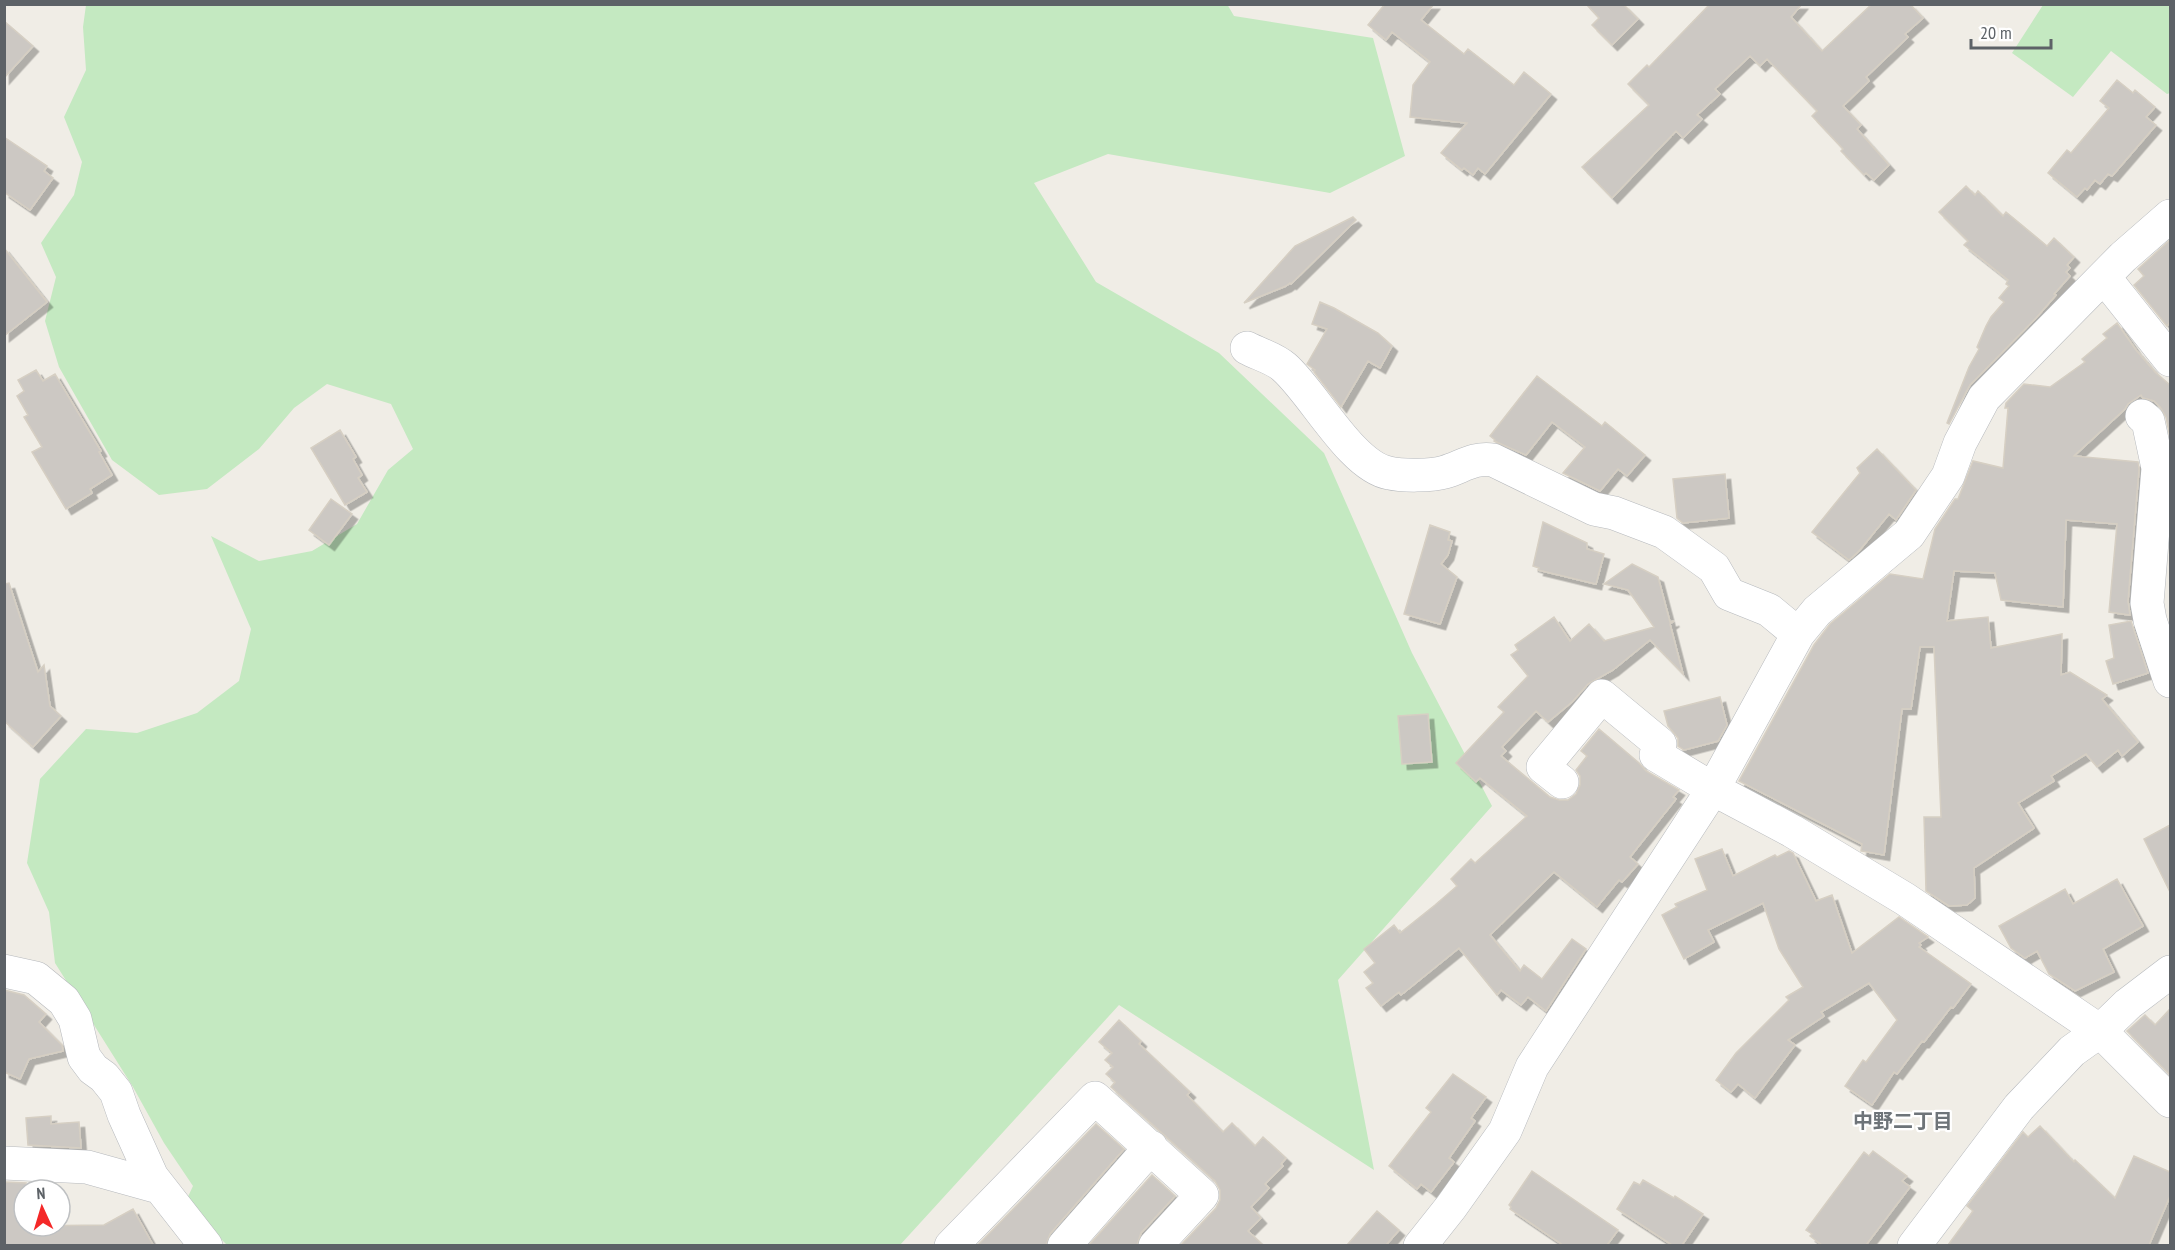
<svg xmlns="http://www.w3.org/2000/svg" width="2175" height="1250" font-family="'PT Sans Narrow','Noto Sans JP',sans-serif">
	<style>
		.green { fill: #c4e9c1 }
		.building { fill: #ccc8c3; stroke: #d6cfc3; stroke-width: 1.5; filter: url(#shadow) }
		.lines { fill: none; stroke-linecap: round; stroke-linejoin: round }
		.minor-casing { stroke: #b6b9bd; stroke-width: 34 }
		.minor { stroke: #fff; stroke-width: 33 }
		.labels { text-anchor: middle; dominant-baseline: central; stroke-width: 4.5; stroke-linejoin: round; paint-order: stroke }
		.neighbourhood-label { font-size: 20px; font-weight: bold; fill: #6e7479; stroke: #fff }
	</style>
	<defs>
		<filter id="shadow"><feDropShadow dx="5.5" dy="5.5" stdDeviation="0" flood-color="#0004"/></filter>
	</defs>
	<rect width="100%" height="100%" fill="#f0ede6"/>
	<!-- green -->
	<path class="green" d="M1227 4 1234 16 1373 38 1405 156 1330 193 1108 154 1034 183 1096 282 1219 353 1324 453 1412 653 1492 806 1338 980 1374 1170 1119 1005 900 1245H227L185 1203 193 1186 164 1143 133 1087 55 963 49 912 27 863 40 779 86 729 137 733 197 713 239 681 251 629 211 536 259 561 312 551 357 524 388 470 413 449 391 404 327 384 294 408 259 449 207 489 159 495 112 460 59 367 45 321 56 277 41 243 74 195 82 162 64 117 86 70 83 27 86 5Z
		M2043 5H2170V93L2167 94 2111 51 2073 97 2012 53Z"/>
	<!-- building -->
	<path class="building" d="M1385 4H1434L1421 20 1464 54 1468 49 1514 85 1524 72 1551 94 1485 174 1478 168 1473 175 1464 168 1462 170 1441 153 1467 123 1410 117 1413 85 1430 62 1392 32 1386 40 1368 25Z
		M1586 4H1623L1638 19 1612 45 1592 25 1599 18Z
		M1710 4H1802L1791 17 1822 51 1872 4H1910L1923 18 1905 34 1908 37 1866 77 1869 81 1843 106 1861 125 1857 129 1889 165 1874 180 1866 173 1864 175 1841 151 1843 149 1812 116 1817 111 1767 59 1760 66 1750 56 1715 89 1720 94 1697 115 1702 119 1683 138 1676 131 1612 198 1582 167 1649 105 1628 84 1647 65 1649 67Z
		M4 21 33 46 4 78Z
		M2117 80 2133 93 2135 90 2155 107 2146 117 2156 125 2112 176 2108 174 2100 184 2095 180 2087 190 2085 188 2077 197 2048 173 2067 150 2071 153 2109 108 2100 101Z
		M4 137 47 166 44 171 53 178 30 210 4 192Z
		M1966 186 1975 195 1978 191 2003 216 2006 212 2047 246 2054 238 2074 257 2067 265 2070 268 2066 272 2070 276 2054 294 2056 295 2036 318 1970 385 1949 424 1947 423 1969 367 1979 349 1977 347 1986 326 1991 317 2004 302 1999 298 2009 286 2006 284 2008 280 1964 245 1968 241 1939 212Z
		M1353 217 1356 220 1291 284 1290 283 1286 286 1244 303 1295 246Z
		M2170 240V322L2167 326 2134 285 2144 276 2138 269Z
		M4 248 47 302 4 336Z
		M1320 302 1334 308 1378 333 1392 346 1380 368 1368 361 1341 407 1314 372 1315 370 1307 364 1327 329 1312 324Z
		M2117 323 2136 350 2155 372 2170 385V437L2166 417 2160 407 2154 401 2143 398 2141 395 2128 404 2125 409 2074 456 2138 462 2139 469 2128 601 2130 615 2109 612 2117 524 2066 520 2063 607 2001 600 1995 573 1954 571 1947 621 1988 617 1991 648 2062 634 2061 675 2070 672 2107 695 2102 699 2138 742 2122 756 2118 750 2097 767 2086 754 2051 776 2054 781 2018 803 2034 828 1974 868 1975 898 1967 905 1949 906 1926 891 1924 817H1941L1934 647H1920L1911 709H1902L1884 855 1861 851 1862 844 1739 781 1814 645 1830 624 1890 574 1923 579 1935 529 1955 499H1958L1973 461 2003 468 2008 408H2005L2006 403 2024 384 2050 387 2085 362 2082 359 2107 338 2103 334Z
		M36 370 43 381 55 374 101 451 99 452 112 475 90 489 92 493 66 509 32 452 42 447 24 417 28 415 17 396 24 391 18 380Z
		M1537 376 1602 426 1605 422 1645 455 1627 476 1618 469 1600 491 1563 473 1585 447 1552 422 1526 455 1494 441 1495 440 1490 436Z
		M340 430 356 457 353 459 362 475 358 478 367 492 345 505 311 448Z
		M1877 449 1916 490 1896 520 1889 514 1859 551 1849 560 1812 532 1860 473 1857 468Z
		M1725 474 1729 518 1683 523 1677 518 1673 479Z
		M331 499 352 514 329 545 309 530Z
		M1543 522 1587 543V549L1604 554 1596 584 1538 570 1539 568 1533 566Z
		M1430 525 1450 532 1448 540 1452 541 1448 555 1441 564 1457 577 1440 624 1404 614Z
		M1632 564 1658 577 1670 622 1674 621 1670 624 1683 674 1650 640 1613 670 1588 684 1572 702 1548 722 1536 711 1502 747 1506 751 1501 756 1550 797 1559 800H1568L1576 794 1580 785V776L1576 770 1587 756 1581 751 1599 729 1639 763 1646 771 1679 790 1673 797 1676 799 1630 857 1638 864 1622 882 1619 880 1597 907 1554 872 1490 935 1520 971 1524 965 1542 979 1572 939 1586 949 1546 1011 1528 997 1521 1005 1501 990 1497 995 1459 948 1401 995 1399 992 1381 1006 1366 988 1373 983 1364 972 1375 963 1364 949 1394 925 1400 933 1435 905 1457 886 1451 879 1471 859 1475 863 1527 816 1480 778 1476 782 1456 763 1504 712 1498 707 1528 676 1511 655 1518 650 1515 645 1554 617 1570 641 1589 624 1604 641 1654 627 1628 590 1604 584Z
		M9 583 38 672 44 665 50 706 61 716 33 747 4 721V584Z
		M2131 621 2148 673 2113 684 2106 661 2114 658 2109 625Z
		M1720 697 1727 725 1718 741 1684 750 1678 746V738L1668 726 1664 711Z
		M1428 714 1432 762 1402 764 1398 716Z
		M2170 825V892L2144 839Z
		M1722 849 1733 876 1775 855 1777 857 1789 851 1793 853 1816 901 1832 895 1852 953 1899 917 1928 937 1919 943 1921 945 1919 947 1971 984 1953 1008 1951 1007 1924 1042 1922 1041 1897 1074 1894 1072 1872 1105 1845 1086 1863 1060 1866 1062 1897 1020 1869 983 1821 1012 1824 1016 1788 1040 1795 1045 1755 1098 1738 1084 1731 1092 1716 1080 1736 1053 1789 1000 1786 997 1803 987 1779 949 1763 903 1708 930 1714 942 1684 959 1662 915 1677 907 1675 904 1707 890 1695 859Z
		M2117 879 2143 926 2103 949 2114 972 2075 991 2049 974 2037 951 2025 958 2011 948 1999 926 2065 889 2073 904Z
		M4 990 24 995 46 1014 39 1022 62 1045 63 1051 29 1059 20 1079 4 1072Z
		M2170 1009V1075L2127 1031 2145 1015 2155 1025Z
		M1119 1020 1141 1041 1139 1044 1190 1092 1187 1095 1223 1132 1232 1123 1255 1146 1263 1137 1286 1158 1281 1164 1283 1166 1265 1184 1269 1188 1251 1207 1261 1218 1248 1231 1263 1245H1181L1216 1208 1220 1200V1190L1215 1181 1111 1087 1115 1082 1106 1074 1113 1067 1105 1060 1112 1053 1099 1042Z
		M1453 1074 1486 1097 1471 1118 1475 1121 1449 1158 1454 1162 1431 1192 1421 1184 1417 1189 1389 1166 1431 1112 1426 1108Z
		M51 1116V1124L79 1122 81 1148 28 1145 26 1118Z
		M1096 1124 1124 1149 1050 1234 1046 1245H978Z
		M2040 1126 2074 1162 2075 1160 2115 1198 2134 1156 2170 1172V1196L2149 1245H1948L1973 1211 1967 1206 2023 1132 2028 1137Z
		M1873 1151 1907 1176 1902 1181 1910 1187 1866 1245H1822L1810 1236 1812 1234 1806 1230 1864 1152 1869 1156Z
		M1532 1171 1618 1230 1607 1245H1563L1510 1209 1511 1207 1509 1205Z
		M1152 1175 1175 1196 1141 1233 1137 1245H1089Z
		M1643 1180 1674 1198 1675 1196 1703 1214 1682 1245H1672L1617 1209 1634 1182 1640 1185Z
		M4 1182 26 1183 24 1190V1226L104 1225 133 1209 153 1245H4Z
		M1377 1211 1399 1230 1386 1245H1347Z"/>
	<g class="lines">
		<!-- minor casing -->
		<g class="minor-casing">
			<path id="minor" d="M2104 277 2170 360
				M1247 348C1258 354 1274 358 1284 367 1313 392 1351 466 1389 473 1402 476 1432 476 1445 472 1462 467 1474 457 1493 460L1594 509 1614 513 1664 532 1714 568 1729 594 1769 610 1798 634
				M2142 416 2148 421 2158 468 2147 603 2150 620 2170 681
				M1562 782 1543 767 1602 696 1660 744 1656 755 1713 789 1792 831 1905 899 2100 1031 2170 1101
				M4 971 36 978 64 1001 75 1019 84 1057 93 1069 104 1077 116 1092 124 1115 152 1177 206 1246
				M4 1163 87 1167 159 1187
				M951 1246 1095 1098 1202 1195 1155 1246
				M1064 1246 1151 1147
				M1420 1246 1451 1207 1505 1131 1532 1067 1713 789 1798 634 1817 611 1909 534 1948 476 1960 443 1984 398 2123 257 2170 216
				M1914 1246 2019 1107 2072 1051 2100 1031 2128 1004 2170 972"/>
		</g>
		<!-- minor -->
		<use href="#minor" class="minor"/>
	</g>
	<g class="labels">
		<!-- neighbourhood labels -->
		<g class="neighbourhood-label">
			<text x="1903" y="1121">中野二丁目</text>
		</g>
	</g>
	<!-- border -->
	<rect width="2175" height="1250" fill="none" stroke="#5d6267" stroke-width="12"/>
	<!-- north arrow -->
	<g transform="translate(42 1208) rotate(356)"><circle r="28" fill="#ffffff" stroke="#bec0c2" stroke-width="1.5"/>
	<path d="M0-4.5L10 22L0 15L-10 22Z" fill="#f42828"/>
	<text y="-9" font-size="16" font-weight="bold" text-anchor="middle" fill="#5d6267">N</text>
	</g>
	<!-- scale -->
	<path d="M1971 39v9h80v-9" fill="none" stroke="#5d6267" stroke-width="3"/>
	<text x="1980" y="39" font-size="18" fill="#5d6267" stroke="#ffffff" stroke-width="4.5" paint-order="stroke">20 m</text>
</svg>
